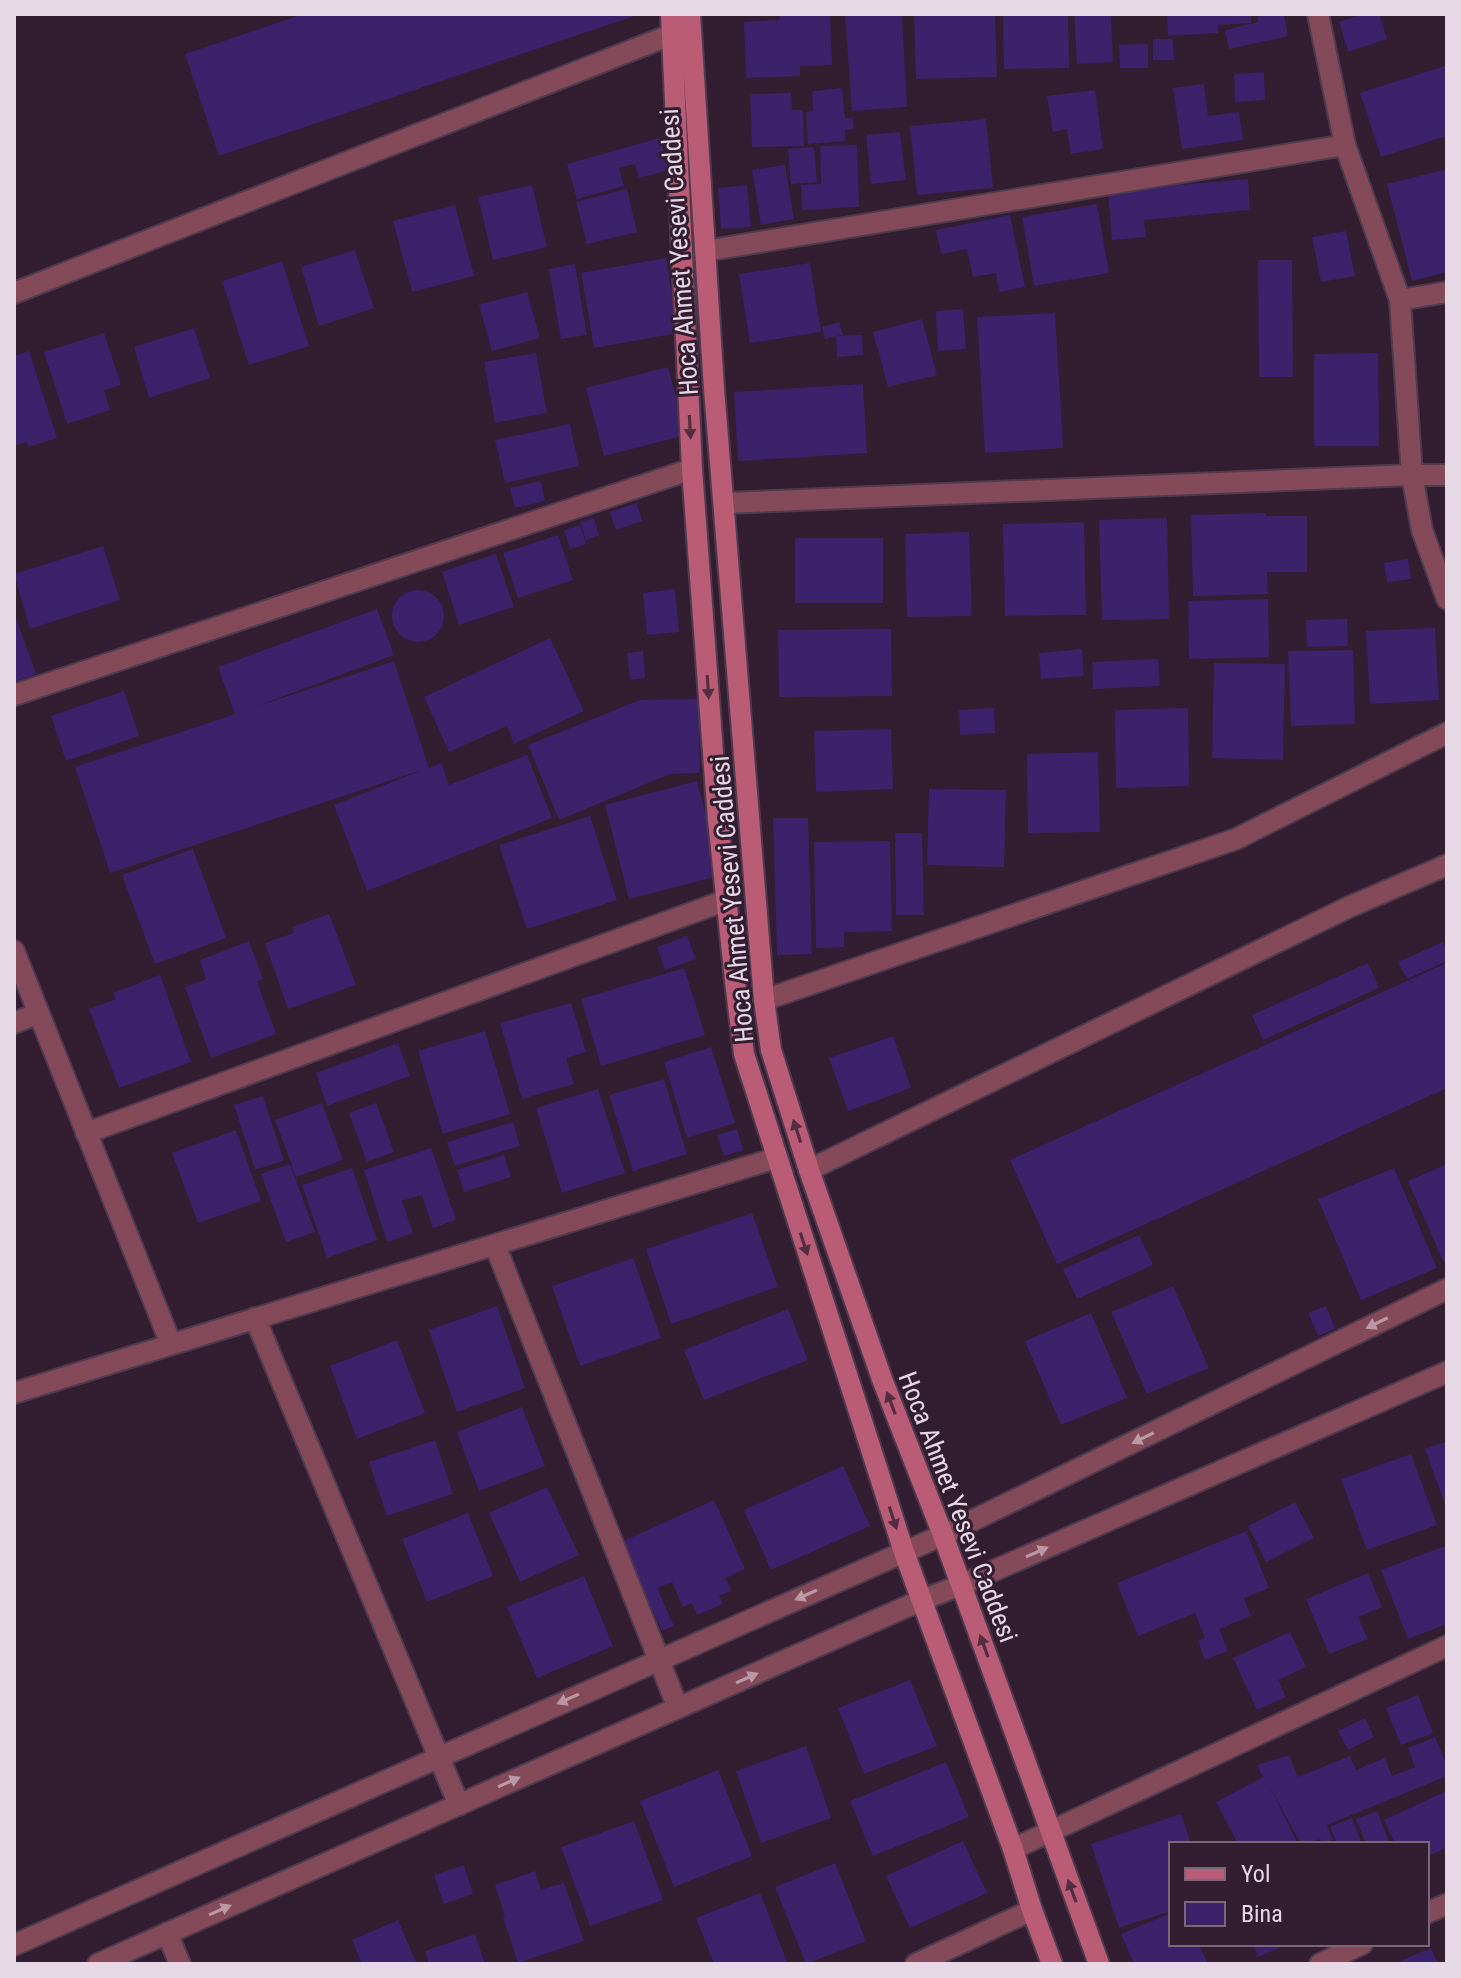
<svg xmlns="http://www.w3.org/2000/svg" width="1461" height="1978" font-family="'Roboto Condensed',sans-serif">
	<style>
		.building { fill: #3b226a }
		.lines { fill: none; stroke-linecap: round; stroke-linejoin: round }
		.street-casing { stroke: #4f3b4e; stroke-width: 24 }
		.secondary-casing { stroke: #4f3b4e; stroke-width: 24 }
		.street { stroke: #854a59; stroke-width: 20 }
		.secondary { stroke: #ba5c76; stroke-width: 20 }
		.oneway { fill: #542d42 }
		.oneway2 { fill: #bb98a6 }
		.labels { text-anchor: middle; dominant-baseline: central; stroke-width: 6; stroke-linejoin: round; paint-order: stroke }
		.street-label { font-size: 26px; fill: #e7d8e5; stroke: #321d31 }
	</style>
	<rect width="100%" height="100%" fill="#321d31"/>
	<!-- building -->
	<path class="building" d="M303 14H637V15L219 156 185 54Z
		M779 14H830L832 65 800 66V76L746 78 744 22 780 20Z
		M845 14H902L907 107 852 111Z
		M914 14H995L997 77 916 79Z
		M1003 14H1068L1069 68 1004 69Z
		M1074 14H1111L1113 62 1077 64Z
		M1167 14H1251V23L1218 25V33L1168 36Z
		M1257 14H1284L1288 36 1229 49 1225 30 1258 22Z
		M1364 14H1379L1387 39 1348 52 1339 22Z
		M1153 39H1173L1174 60H1153Z
		M1148 44V68H1120L1119 45Z
		M1447 65V136L1381 157 1360 93Z
		M1264 72 1265 100 1235 102 1234 74Z
		M1204 84 1208 116 1239 112 1243 140 1182 149 1173 88Z
		M842 88 845 118H853L854 129 845 130 846 141 808 144 806 112 813 111 812 91Z
		M1095 90 1103 149 1071 154 1067 129 1053 132 1047 96Z
		M791 93 792 110H803L804 146 752 147 750 94Z
		M986 119 993 188 917 195 910 126Z
		M900 132 906 180 871 184 866 135Z
		M660 138 669 170 639 178 635 164 619 168 624 186 577 199 567 164Z
		M857 145 859 207 802 210 801 185 821 184 820 146Z
		M814 147 817 182 791 184 788 149Z
		M785 165 794 219 761 225 752 170Z
		M1447 169V272L1412 281 1387 184Z
		M1248 179 1250 210 1144 220 1146 237 1112 240 1108 191Z
		M532 185 547 247 493 260 478 197Z
		M747 185 751 227 721 229 718 188Z
		M627 189 637 232 587 244 576 202Z
		M1097 204 1109 273 1034 286 1022 217Z
		M455 205 474 276 412 292 393 221Z
		M1010 215 1025 287 999 292 996 273 973 277 967 249 941 254 936 230Z
		M1346 231 1355 276 1321 282 1312 237Z
		M355 250 374 308 319 326 301 267Z
		M666 258 678 333 594 348 581 273Z
		M1258 260H1292L1293 377H1259Z
		M282 261 309 346 249 365 222 281Z
		M810 263 821 332 750 343 739 274Z
		M575 264 587 335 561 339 549 269Z
		M527 292 540 338 492 351 479 305Z
		M963 309 966 349 938 351 936 311Z
		M1055 313 1063 448 985 453 977 317Z
		M922 319 937 375 888 387 873 332Z
		M839 322 843 335 836 336 862 335 863 355 837 357 836 336 825 339 822 327Z
		M194 328 210 378 149 398 134 347Z
		M104 333 121 385 104 390 110 410 67 424 44 352Z
		M29 351 57 438 28 447 27 442 14 446V356Z
		M536 353 547 413 495 423 484 362Z
		M1378 353 1379 446H1314V354Z
		M668 367 686 435 604 456 586 388Z
		M863 384 867 453 738 461 734 392Z
		M570 424 579 466 505 483 495 440Z
		M541 481 545 501 515 508 510 488Z
		M637 503 642 521 616 530 610 512Z
		M1266 513V516H1307V572H1267L1268 594 1193 596 1191 515Z
		M594 518 599 535 586 540 580 522Z
		M1167 518 1169 619 1102 620 1099 520Z
		M1084 522 1086 615 1005 616 1003 524Z
		M580 525 586 544 570 549 564 530Z
		M969 532 972 616 907 617 905 534Z
		M558 535 573 580 518 598 503 553Z
		M795 538H883V603H795Z
		M103 546 120 600 30 629 14 574Z
		M496 554 514 607 459 625 442 572Z
		M1408 559 1411 579 1387 582 1384 563Z
		M675 589 679 632 647 635 643 593Z
		M392 616a26 26 0 1 1 52 0a26 26 0 1 1-52 0Z
		M1268 599 1269 657 1189 659 1188 601Z
		M377 609 394 655 252 708 394 661 429 768 441 763 449 785 527 755 552 818 367 891 334 805 422 770 110 873 75 767 235 714 218 667Z
		M14 612 36 674 14 682Z
		M1347 619 1348 646 1307 647 1306 620Z
		M1435 628 1439 700 1370 704 1366 631Z
		M891 629 892 696 779 697 778 630Z
		M550 638 584 711 514 744 507 726 449 752 424 697Z
		M1082 649 1084 676 1041 679 1039 653Z
		M1353 650 1355 724 1291 726 1288 651Z
		M643 651 645 678 630 680 627 653Z
		M1158 659 1160 686 1093 689 1092 662Z
		M1214 663 1285 664 1283 760 1212 758Z
		M124 691 139 736 66 761 51 716Z
		M699 699 700 773 670 774 559 820 528 745 640 700Z
		M994 708 995 733 960 735 959 710Z
		M1188 708 1189 786 1116 788 1115 710Z
		M891 729 893 789 816 792 814 731Z
		M1098 752 1100 832 1028 833 1027 754Z
		M697 781 722 875 629 899 605 805Z
		M929 789 1006 790 1004 867 927 865Z
		M590 816 617 900 527 929 499 845Z
		M773 818H808L812 954 777 955Z
		M895 833H922L924 915H896Z
		M890 841 892 931 844 932V947L816 948 814 842Z
		M193 849 226 938 155 964 122 875Z
		M329 914 356 985 288 1009 265 943 294 933 292 927Z
		M687 936 696 959 665 970 657 947Z
		M249 941 263 979 257 981 276 1034 211 1058 185 987 206 979 200 960Z
		M1443 942 1447 951V961L1407 979 1398 962Z
		M1368 963 1379 988 1263 1040 1252 1015Z
		M1447 963V1088L1057 1264 1010 1160Z
		M684 968 705 1035 601 1066 581 999Z
		M160 975 191 1062 119 1088 89 1009 116 999 113 993Z
		M571 1003 586 1052 566 1058 574 1084 522 1099 500 1023Z
		M485 1031 510 1114 443 1134 418 1051Z
		M893 1036 911 1088 848 1111 829 1058Z
		M398 1043 410 1076 327 1106 316 1073Z
		M711 1047 735 1123 687 1138 664 1062Z
		M664 1079 687 1154 633 1171 609 1095Z
		M598 1089 625 1173 562 1193 536 1108Z
		M263 1096 284 1161 255 1170 234 1105Z
		M322 1103 343 1160 296 1177 275 1120Z
		M376 1103 394 1152 367 1162 349 1113Z
		M513 1122 520 1146 455 1166 447 1142Z
		M737 1129 743 1150 724 1156 717 1135Z
		M236 1130 261 1201 198 1223 172 1153Z
		M431 1148 456 1220 433 1228 422 1195 402 1201 413 1233 387 1242 364 1170Z
		M504 1155 511 1177 464 1192 457 1170Z
		M290 1164 315 1232 286 1242 261 1174Z
		M1447 1164V1260L1443 1261 1408 1181Z
		M352 1168 377 1240 327 1258 302 1185Z
		M1394 1168 1437 1268 1361 1300 1318 1199Z
		M752 1213 778 1287 671 1324 646 1249Z
		M1139 1235 1153 1265 1077 1299 1063 1269Z
		M633 1258 661 1338 580 1366 552 1286Z
		M1173 1286 1209 1368 1147 1394 1111 1312Z
		M497 1306 525 1388 457 1412 429 1330Z
		M1326 1306 1335 1329 1318 1336 1308 1313Z
		M788 1309 808 1360 704 1400 684 1350Z
		M1091 1313 1127 1398 1061 1425 1025 1341Z
		M397 1340 425 1413 357 1439 330 1366Z
		M522 1407 545 1466 479 1491 457 1432Z
		M435 1440 453 1494 387 1516 369 1462Z
		M1447 1441V1510L1425 1449Z
		M1411 1454 1437 1525 1367 1550 1341 1479Z
		M843 1466 870 1526 771 1570 744 1510Z
		M547 1487 579 1555 520 1582 489 1513Z
		M714 1500 745 1569 726 1578 731 1591 719 1596 723 1604 697 1615 692 1603 683 1607 672 1582 657 1588 674 1626 662 1631 621 1542Z
		M1295 1502 1314 1538 1266 1562 1248 1526Z
		M468 1513 493 1576 427 1602 402 1539Z
		M1246 1531 1269 1588 1244 1598 1251 1616 1219 1629 1228 1651 1205 1660 1198 1641 1205 1638 1195 1613 1138 1636 1117 1583Z
		M1445 1546 1447 1551V1624L1408 1639 1381 1570Z
		M1368 1573 1382 1607 1358 1617 1368 1639 1329 1654 1306 1599Z
		M584 1576 613 1646 537 1678 507 1607Z
		M1290 1632 1306 1667 1278 1680 1286 1697 1257 1710 1233 1658Z
		M910 1680 937 1746 864 1774 838 1708Z
		M1418 1695 1433 1733 1401 1745 1386 1708Z
		M1365 1718 1374 1737 1348 1750 1338 1731Z
		M1435 1737 1447 1766V1776L1327 1825 1333 1840 1322 1843 1320 1839 1309 1844H1301L1269 1786 1298 1844H1238L1216 1802 1263 1777 1257 1765 1289 1755 1298 1777 1350 1756 1356 1770 1385 1758 1392 1776 1415 1767 1408 1748Z
		M806 1746 831 1818 761 1843 736 1771Z
		M946 1762 969 1817 873 1856 850 1801Z
		M718 1770 752 1856 674 1887 640 1801Z
		M1447 1791V1847L1427 1857V1844H1395L1384 1820Z
		M1377 1811 1390 1844H1366L1356 1819Z
		M1181 1814 1191 1844H1171V1911L1119 1928 1091 1844Z
		M1352 1818 1362 1844H1337L1330 1827Z
		M634 1821 663 1900 590 1926 561 1847Z
		M963 1841 987 1893 910 1928 886 1876Z
		M835 1863 866 1941 806 1964 775 1887Z
		M464 1865 473 1894 444 1904 434 1875Z
		M535 1871 541 1890 564 1883 584 1941 518 1963 503 1917 505 1916 495 1885Z
		M760 1893 788 1964H714L696 1918Z
		M1171 1913V1944H1199L1208 1964H1134L1121 1934Z
		M398 1920 417 1964H362L352 1940Z
		M475 1934 485 1964H429L425 1951Z
		M1253 1944H1289L1258 1957Z
		M1431 1948 1438 1964H1393Z"/>
	<g class="lines">
		<!-- street casing -->
		<g class="street-casing">
			<path id="street" d="M1318 14 1345 145 1400 300 1412 475 1422 530 1447 599
				M705 251 1345 145
				M14 293 673 34
				M1400 300 1447 292
				M725 503 1412 475H1447
				M14 695 692 469
				M14 951 171 1344
				M764 1000 1236 839 1447 733
				M14 1023 39 1013
				M86 1133 727 900
				M809 1170 1349 907 1447 865
				M495 1245 678 1708
				M255 1318 459 1805
				M14 1393 776 1158
				M1013 1849 1447 1646
				M1427 1913 1447 1904
				M167 1933 180 1964
				M14 1945 943 1535 1447 1289
				M98 1964 922 1600 961 1585 1447 1372
				M916 1964 1032 1910
				M1320 1964 1362 1944"/>
		</g>
		<!-- secondary casing -->
		<g class="secondary-casing">
			<path id="secondary" d="M671 14 692 469 718 820 735 981 744 1054 904 1552 1013 1849 1032 1910 1052 1964
				M690 14 714 389 764 1000 771 1050 809 1170 882 1379 943 1535 1099 1964"/>
		</g>
		<!-- street -->
		<use href="#street" class="street"/>
		<!-- secondary -->
		<use href="#secondary" class="secondary"/>
	</g>
	<!-- one-way arrows -->
	<defs><path id="oneway-solid" d="M-6-.8H1V-3.2L6.5 0L1 3.2V.8H-6Z" transform="scale(2)"/></defs>
	<g class="oneway">
		<use href="#oneway-solid" transform="translate(690 427) rotate(87)"/>
		<use href="#oneway-solid" transform="translate(708 687) rotate(86)"/>
		<use href="#oneway-solid" transform="translate(797 1131) rotate(-108)"/>
		<use href="#oneway-solid" transform="translate(804 1244) rotate(72)"/>
		<use href="#oneway-solid" transform="translate(891 1403) rotate(-111)"/>
		<use href="#oneway-solid" transform="translate(893 1518) rotate(72)"/>
		<use href="#oneway-solid" transform="translate(984 1646) rotate(-110)"/>
		<use href="#oneway-solid" transform="translate(1072 1891) rotate(-110)"/>
	</g>
	<g class="oneway2">
		<use href="#oneway-solid" transform="translate(1377 1323) rotate(154)"/>
		<use href="#oneway-solid" transform="translate(1143 1438) rotate(154)"/>
		<use href="#oneway-solid" transform="translate(1037 1552) rotate(-24)"/>
		<use href="#oneway-solid" transform="translate(806 1595) rotate(156)"/>
		<use href="#oneway-solid" transform="translate(747 1678) rotate(-24)"/>
		<use href="#oneway-solid" transform="translate(568 1699) rotate(156)"/>
		<use href="#oneway-solid" transform="translate(509 1782) rotate(-24)"/>
		<use href="#oneway-solid" transform="translate(220 1910) rotate(-24)"/>
	</g>
	<g class="labels">
		<!-- street labels -->
		<g class="street-label">
			<text transform="translate(679 252) rotate(-94)">Hoca Ahmet Yesevi Caddesi</text>
			<text transform="translate(732 899) rotate(-95)">Hoca Ahmet Yesevi Caddesi</text>
			<text transform="translate(958 1507) rotate(69)">Hoca Ahmet Yesevi Caddesi</text>
		</g>
	</g>
	<!-- border -->
	<rect width="1461" height="1978" fill="none" stroke="#e7d8e5" stroke-width="32"/>
	<!-- legend -->
	<rect x="1169" y="1842" width="260" height="104" fill="#321d31" stroke="#7a6879" stroke-width="2"/>
	<rect x="1185" y="1868" width="40" height="12" fill="#ba5c76" stroke="#7a6879" stroke-width="2"/>
	<text x="1241" y="1882" font-size="24" fill="#e7d8e5">Yol</text>
	<rect x="1185" y="1902" width="40" height="24" fill="#3b226a" stroke="#7a6879" stroke-width="2"/>
	<text x="1241" y="1922" font-size="24" fill="#e7d8e5">Bina</text>
</svg>
